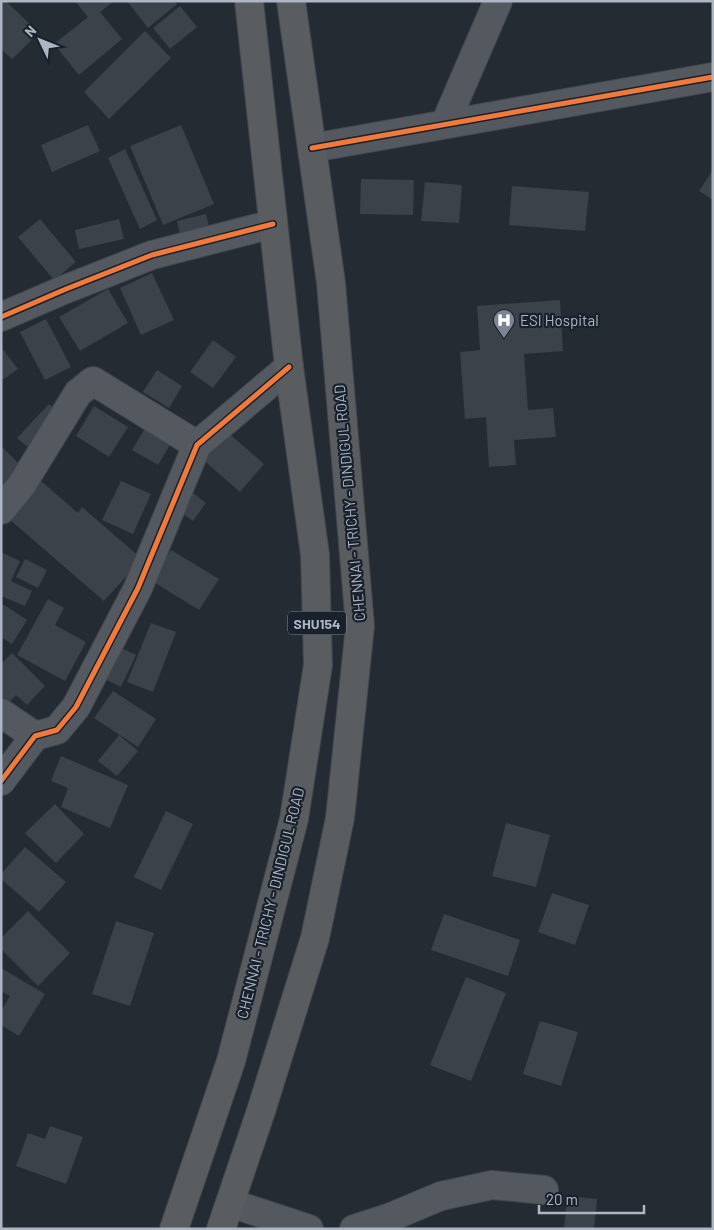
<svg xmlns="http://www.w3.org/2000/svg" width="714" height="1230" font-family="Barlow,sans-serif">
	<style>
		.building { fill: #3c4249 }
		.lines { fill: none; stroke-linecap: round; stroke-linejoin: round }
		.minor-casing { stroke: #42474d; stroke-width: 30 }
		.highway-casing { stroke: #41464e; stroke-width: 30 }
		.minor { stroke: #545960; stroke-width: 28 }
		.highway { stroke: #5a5d60; stroke-width: 28 }
		.cycleway-casing { stroke: #19212d; stroke-width: 8 }
		.cycleway { stroke: #f17a3a; stroke-width: 5 }
		.labels { text-anchor: middle; dominant-baseline: central; stroke-width: 4.5; stroke-linejoin: round; paint-order: stroke }
		.shield { fill: #19212d; stroke: #818997; stroke-width: 1 }
		.shield-label { font-size: 14px; font-weight: bold; fill: #adb6c5 }
		.poi-label { font-size: 15px; fill: #adb6c5; stroke: #19212d; text-anchor: start }
		.street-label { font-size: 15px; fill: #adb6c5; stroke: #19212d }
	</style>
	<rect width="100%" height="100%" fill="#252b32"/>
	<!-- building -->
	<path class="building" d="M1 1H6L39 33 12 59 1 49Z
		M75 1H114L100 12 122 39 79 75 54 44 88 17Z
		M127 1H174L177 4 148 28Z
		M180 6 197 27 170 49 153 28Z
		M145 31 171 58 109 119 84 92Z
		M88 125 100 151 52 172 41 145Z
		M181 125 214 204 163 225 130 146Z
		M125 149 157 220 140 229 108 158Z
		M713 170V200L699 191Z
		M361 179 414 180 413 215 360 214Z
		M425 182 462 185 459 223 421 221Z
		M512 186 589 192 585 231 509 225Z
		M206 214 210 231 181 239 177 221Z
		M40 219 76 262 54 280 18 237Z
		M119 219 124 239 79 249 75 230Z
		M152 273 174 320 141 335 120 288Z
		M108 289 128 323 80 351 59 317Z
		M560 300 563 351 524 354 528 410 553 408 556 437 514 440 516 465 489 467 486 417 465 419 460 352 480 350 477 306Z
		M46 319 71 367 45 380 20 332Z
		M213 340 236 357 213 388 190 372Z
		M1 347 18 369 1 381Z
		M157 370 182 386 169 408 143 392Z
		M49 404 61 415 30 449 17 438Z
		M94 406 128 427 109 457 76 436Z
		M146 427 171 443 158 465 132 450Z
		M225 430 264 464 240 492 201 458Z
		M1 446 27 472 1 497Z
		M41 481 78 513 82 507 142 559 104 601 9 519Z
		M121 481 151 494 133 534 102 520Z
		M193 493 206 503 193 521 180 512Z
		M171 550 219 579 199 610 152 581Z
		M1 552 20 561 11 581 32 591 25 606 1 596Z
		M25 559 47 570 38 588 16 577Z
		M48 599 64 608 55 625 86 642 65 681 17 655Z
		M1 603 27 620 12 644 1 637Z
		M151 623 176 632 153 692 127 682Z
		M117 646 136 655 121 687 103 678Z
		M12 653 45 686 27 705 16 695 8 703 1 696V664Z
		M113 691 156 719 138 747 94 718Z
		M119 735 138 751 117 776 98 761Z
		M61 756 128 785 110 828 61 807 68 788 51 781Z
		M55 804 84 834 56 863 25 833Z
		M166 811 193 824 161 890 134 877Z
		M506 823 550 835 536 887 492 876Z
		M25 847 66 882 39 912 1 879V874Z
		M552 893 589 905 575 945 538 932Z
		M28 911 70 953 38 986 1 949V938Z
		M444 914 520 940 508 976 431 950Z
		M116 921 154 933 130 1006 92 994Z
		M1 968 45 994 19 1036 1 1025V1011L10 996 1 991Z
		M466 977 506 993 471 1081 430 1065Z
		M540 1021 578 1032 561 1086 523 1074Z
		M50 1126 83 1137 66 1184 16 1166 28 1133 45 1139Z
		M567 1196 597 1199 594 1229H564Z"/>
	<g class="lines">
		<!-- minor casing -->
		<g class="minor-casing">
			<path id="minor" d="M445 124 498 1
				M312 148 713 77
				M1 317 66 289 152 255 273 224
				M1 510 21 486 78 393 93 381 197 445
				M1 713 35 736
				M1 781 35 736 57 730 76 707 138 588 197 445 289 367
				M230 1203 309 1229
				M354 1229 391 1217 441 1196 492 1185 544 1190"/>
		</g>
		<!-- highway casing -->
		<g class="highway-casing">
			<path id="highway" d="M174 1229 231 1061 294 819 318 665 315 555 289 367 249 1
				M221 1229 261 1111 315 938 340 818 360 626 331 283 291 1"/>
		</g>
		<!-- minor -->
		<use href="#minor" class="minor"/>
		<!-- highway -->
		<use href="#highway" class="highway"/>
		<!-- cycleway casing -->
		<g class="cycleway-casing">
			<path id="cycleway" d="M312 148 713 77
				M1 317 66 289 152 255 273 224
				M1 781 35 736 57 730 76 707 138 588 197 445 289 367"/>
		</g>
		<!-- cycleway -->
		<use href="#cycleway" class="cycleway"/>
	</g>
	<!-- icons -->
	<defs>
		<g id="hospital-pin" transform="scale(1.125)"><path d="M0 17L-7.5 6A9.5 9.5 0 1 1 7.5 6Z" fill="#7d8592" stroke="#19212d"/><path d="M-5-5h3v3.5h4V-5h3V5h-3V1.5h-4V5h-3Z" fill="#fff"/></g>
	</defs>
	<g fill-rule="evenodd">
		<use href="#hospital-pin" x="504" y="320"/>
	</g>
	<g class="labels">
		<!-- shield labels -->
		<rect class="shield" x="288" y="611.5" width="58" height="23" rx="4"/>
		<g class="shield-label">
			<text x="317" y="623">SHU154</text>
		</g>
		<!-- poi labels -->
		<g class="poi-label">
			<text x="520" y="320">ESI Hospital</text>
		</g>
		<!-- street labels -->
		<g class="street-label">
			<text transform="translate(349 503) rotate(-95)">CHENNAI - TRICHY - DINDIGUL ROAD</text>
			<text transform="translate(270 903) rotate(-76)">CHENNAI - TRICHY - DINDIGUL ROAD</text>
		</g>
	</g>
	<!-- border -->
	<rect width="714" height="1230" fill="none" stroke="#adb6c5" stroke-width="5"/>
	<!-- north arrow -->
	<g transform="translate(40 40) rotate(313)" stroke="#19212d" stroke-width="4" paint-order="stroke">
	<path d="M0-4L9 19L0 12L-9 19Z" fill="#adb6c5"/>
	<text y="-8" font-size="14" font-weight="bold" text-anchor="middle" fill="#adb6c5">N</text>
	</g>
	<!-- scale -->
	<path d="M539 1205v8h105v-8" fill="none" stroke="#adb6c5" stroke-width="2.5"/>
	<text x="546" y="1205" font-size="15" fill="#adb6c5" stroke="#19212d" stroke-width="4" paint-order="stroke">20 m</text>
</svg>
